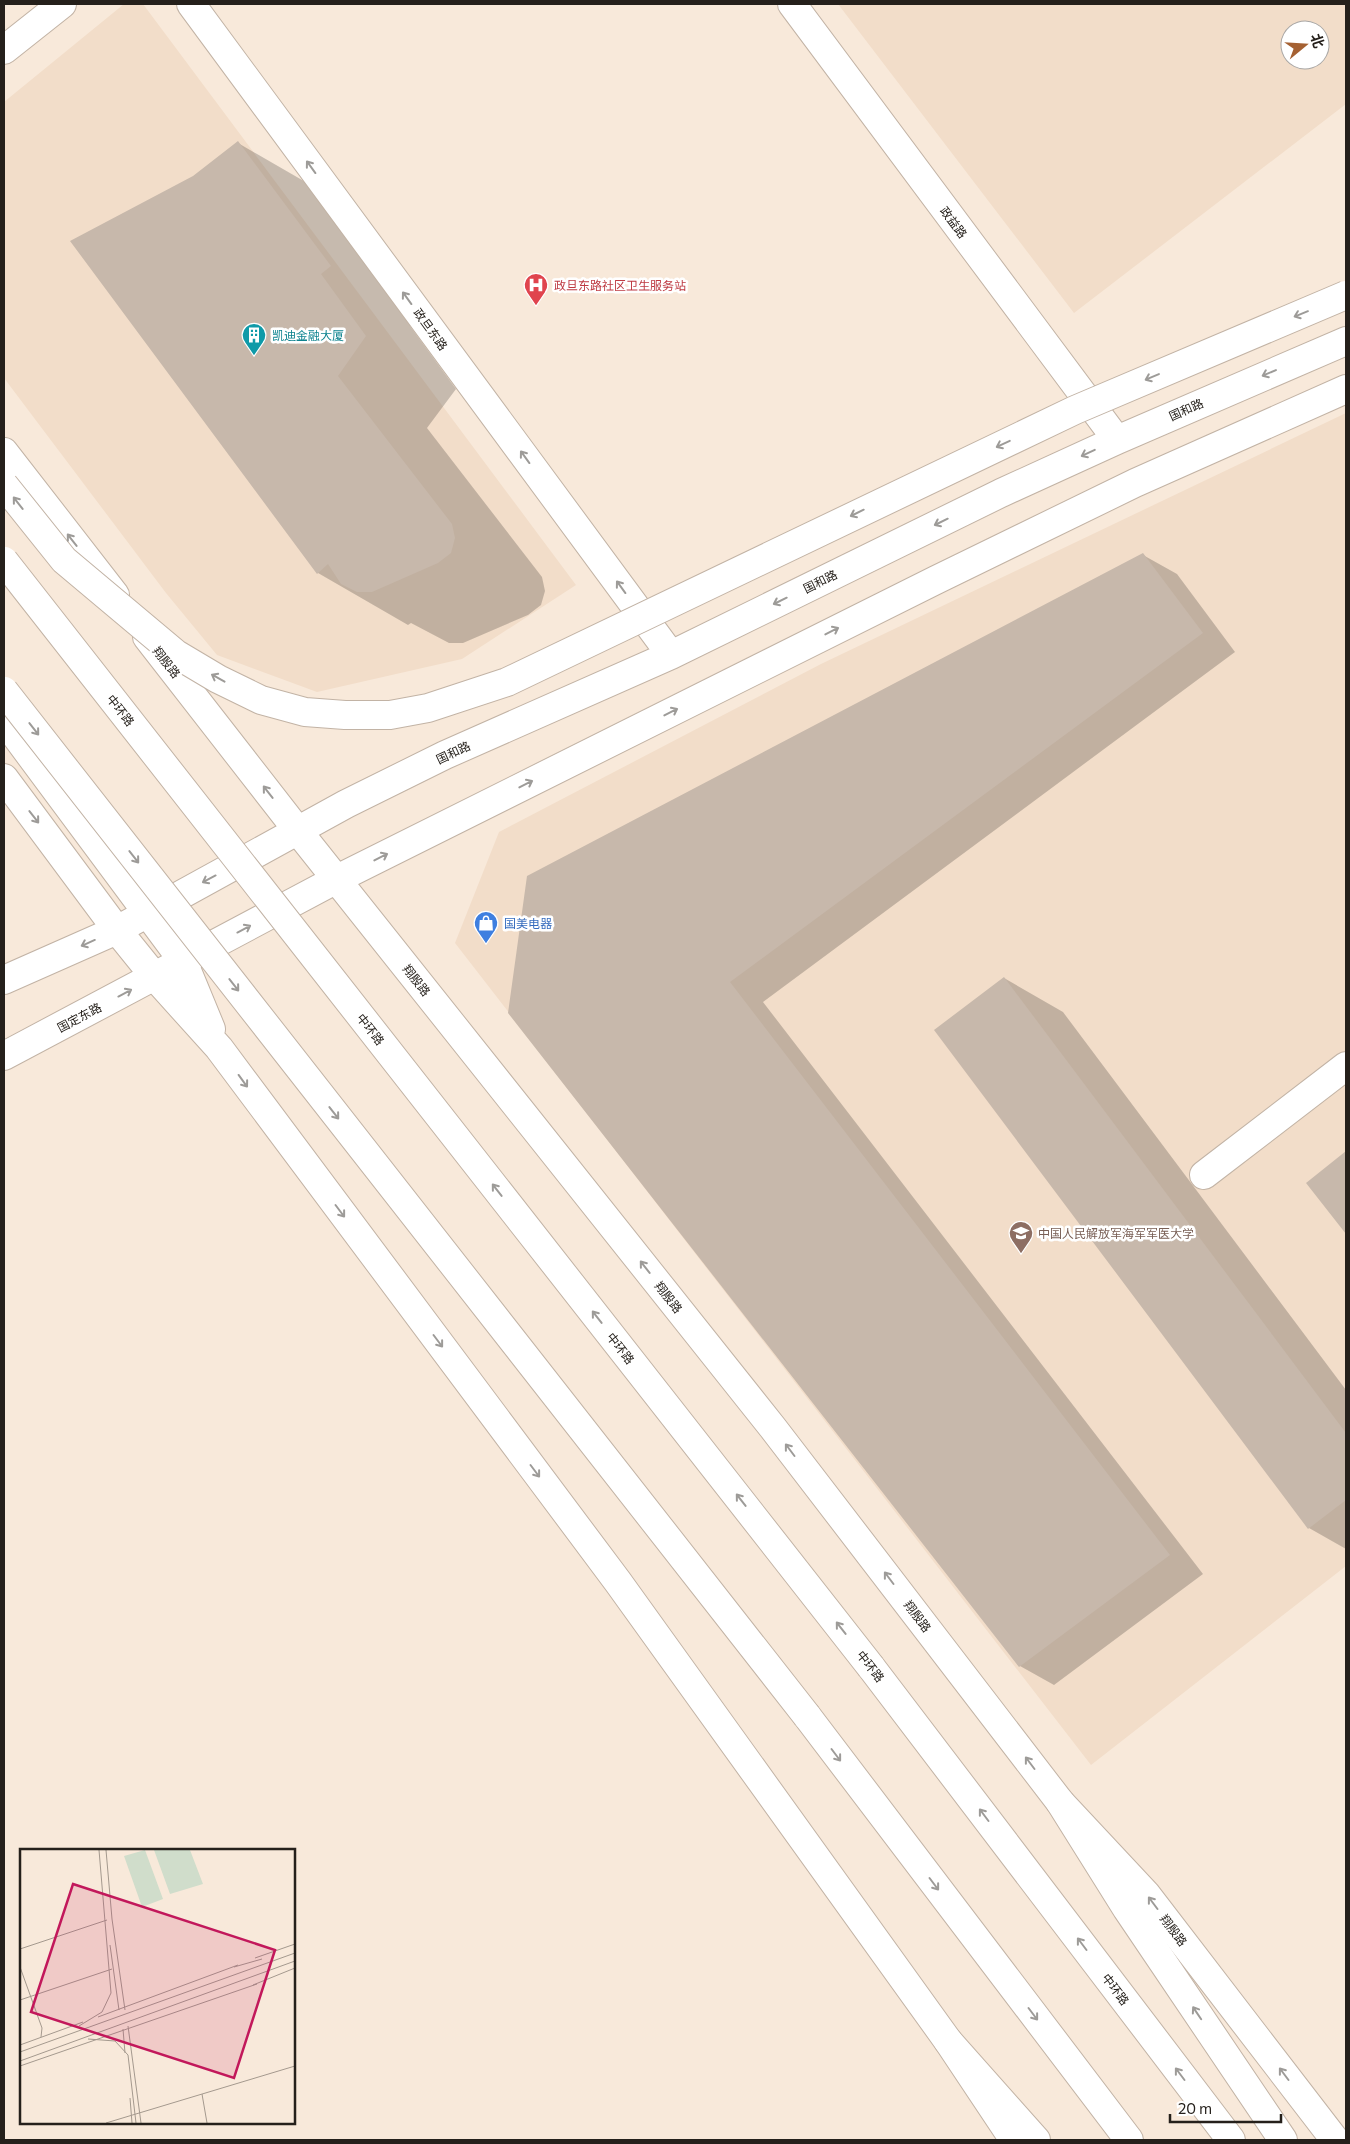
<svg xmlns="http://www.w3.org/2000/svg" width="1350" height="2144" font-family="Commissioner,'Noto Sans SC',sans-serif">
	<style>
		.built { fill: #f2ddc9; fill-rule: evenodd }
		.shadow { fill: #0003 }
		.building { fill: #c7b8ab }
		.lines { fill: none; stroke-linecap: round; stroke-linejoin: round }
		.minor-casing { stroke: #c2b3a5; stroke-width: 30 }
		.major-casing { stroke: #c2b3a5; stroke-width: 30 }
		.highway-casing { stroke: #c2b3a5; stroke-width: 30 }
		.minor { stroke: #fff; stroke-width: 28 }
		.major { stroke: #fff; stroke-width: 28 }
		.highway { stroke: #fff; stroke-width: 28 }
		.highway-bridge-casing { stroke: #c2b3a5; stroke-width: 30; stroke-linecap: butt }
		.highway-bridge { stroke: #fff; stroke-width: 28 }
		.oneway { stroke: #9d9b98 }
		.labels { text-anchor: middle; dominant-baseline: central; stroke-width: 5; stroke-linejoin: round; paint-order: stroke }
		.street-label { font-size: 12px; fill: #25201b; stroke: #fff }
		.health-label { font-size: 12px; fill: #be3a42; stroke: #fff; text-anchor: start }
		.culture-label { font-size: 12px; fill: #0d838f; stroke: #fff; text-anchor: start }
		.shop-label { font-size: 12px; fill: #366cbe; stroke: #fff; text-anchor: start }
		.education-label { font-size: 12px; fill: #785e54; stroke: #fff; text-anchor: start }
		.inset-road { fill: none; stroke: #a4998e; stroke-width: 1 }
		.view { fill: #c2185b; fill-opacity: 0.15; stroke: #c2185b; stroke-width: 2.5 }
		.inset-edge { fill: none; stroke: #25201b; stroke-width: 2.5 }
	</style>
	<rect width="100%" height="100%" fill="#f8e9da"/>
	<!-- built -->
	<path class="built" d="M124 4H143L576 585 462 659 317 692 217 655 166 593 4 378V102Z
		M838 4H1344L1346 6V104L1074 313ZM1290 30H1320V60H1290Z
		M1346 413V1566L1091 1765 455 943 499 832 821 664Z"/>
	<!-- shadow -->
	<path class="shadow" d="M238 143 328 195 420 319 410 326 456 389 427 428 542 577 545 591 541 605 528 615 463 643H449L411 623 408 625 318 573 72 241 193 177Z
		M1143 555 1177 574 1235 652 763 1002 1203 1574 1054 1685 1020 1666 509 1012Z
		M1004 978 1063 1012 1346 1390V1549L1309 1528Z
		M1346 1153V1232L1308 1183Z"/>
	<!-- building -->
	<path class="building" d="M238 141 331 266 321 274 366 336 338 376 452 524 455 538 451 553 438 563 372 592H357L341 584 328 564 317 574 70 241 193 176Z
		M1143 553 1203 633 730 982 1170 1555 1019 1667 508 1013 527 876Z
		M1004 977 1346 1433V1500L1308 1529 934 1030Z
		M1346 1151V1234L1306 1183Z"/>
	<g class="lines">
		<!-- minor casing -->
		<g class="minor-casing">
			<path id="minor" d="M191 4 671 655
				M792 4 1117 440
				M4 50 62 4
				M4 980 117 930 346 804 445 755 671 655 1001 493 1117 440 1346 341
				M4 1056 337 879 936 580 1135 483 1346 389
				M1204 1175 1346 1066"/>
		</g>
		<!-- major casing -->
		<g class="major-casing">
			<path id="major" d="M4 452 115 595
				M147 637 298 831 773 1428 1060 1802 1146 1894 1335 2140
				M4 720 183 961 211 1029
				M4 778 117 930 155 977 219 1048 618 1582 948 2041 1014 2140"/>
		</g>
		<!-- highway casing -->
		<g class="highway-casing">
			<path id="highway" d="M871 1667 1231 2140
				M807 1716 1129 2140
				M1060 1802 1127 1909 1283 2140
				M948 2041 1036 2140"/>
		</g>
		<!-- minor -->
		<use href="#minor" class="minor"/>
		<!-- major -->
		<use href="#major" class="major"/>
		<!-- highway -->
		<use href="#highway" class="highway"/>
		<!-- highway-bridge casing -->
		<g class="highway-bridge-casing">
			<path id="highway-bridge" d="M4 485 64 560 176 654 218 679 261 700 305 712 345 715H390L428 708 507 682 1075 410 1346 295
				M4 561 871 1667
				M4 691 807 1716"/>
		</g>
		<!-- highway-bridge -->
		<use href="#highway-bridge" class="highway-bridge"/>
	</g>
	<!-- one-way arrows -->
	<defs><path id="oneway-shaft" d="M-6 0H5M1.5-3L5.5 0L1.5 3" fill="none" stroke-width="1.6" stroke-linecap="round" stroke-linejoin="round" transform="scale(1.25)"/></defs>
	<g class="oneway">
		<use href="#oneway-shaft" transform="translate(311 167) rotate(-126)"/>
		<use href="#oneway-shaft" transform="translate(407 298) rotate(-126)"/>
		<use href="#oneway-shaft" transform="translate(1301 314) rotate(158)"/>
		<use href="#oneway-shaft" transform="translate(1269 373) rotate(157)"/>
		<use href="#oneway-shaft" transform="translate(1152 377) rotate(157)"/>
		<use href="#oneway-shaft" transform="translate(1003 444) rotate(155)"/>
		<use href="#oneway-shaft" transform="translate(1088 453) rotate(155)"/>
		<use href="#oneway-shaft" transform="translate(525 457) rotate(-126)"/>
		<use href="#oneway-shaft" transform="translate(18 503) rotate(-128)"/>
		<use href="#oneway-shaft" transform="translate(857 513) rotate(154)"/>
		<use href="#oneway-shaft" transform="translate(941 522) rotate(154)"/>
		<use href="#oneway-shaft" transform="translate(72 540) rotate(-128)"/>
		<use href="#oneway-shaft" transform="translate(621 587) rotate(-126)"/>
		<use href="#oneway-shaft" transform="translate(780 601) rotate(154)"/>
		<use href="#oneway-shaft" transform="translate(832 631) rotate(-27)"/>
		<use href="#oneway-shaft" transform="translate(218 678) rotate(-151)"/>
		<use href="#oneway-shaft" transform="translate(671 712) rotate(-27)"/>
		<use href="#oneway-shaft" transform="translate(34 729) rotate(52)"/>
		<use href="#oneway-shaft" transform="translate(526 784) rotate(-27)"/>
		<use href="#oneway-shaft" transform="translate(268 792) rotate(-128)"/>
		<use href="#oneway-shaft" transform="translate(34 817) rotate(52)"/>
		<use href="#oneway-shaft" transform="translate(134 857) rotate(52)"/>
		<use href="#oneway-shaft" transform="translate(381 857) rotate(-27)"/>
		<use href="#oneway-shaft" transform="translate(209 879) rotate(152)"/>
		<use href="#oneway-shaft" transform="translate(244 929) rotate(-28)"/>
		<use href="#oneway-shaft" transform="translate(88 943) rotate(156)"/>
		<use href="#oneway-shaft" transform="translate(234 985) rotate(52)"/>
		<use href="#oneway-shaft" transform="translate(125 993) rotate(-28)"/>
		<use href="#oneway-shaft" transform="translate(243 1081) rotate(54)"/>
		<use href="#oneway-shaft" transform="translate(334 1113) rotate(52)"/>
		<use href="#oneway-shaft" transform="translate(497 1190) rotate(-128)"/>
		<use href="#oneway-shaft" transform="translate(340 1211) rotate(53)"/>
		<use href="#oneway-shaft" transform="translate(645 1267) rotate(-128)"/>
		<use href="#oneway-shaft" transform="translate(597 1317) rotate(-128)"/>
		<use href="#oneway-shaft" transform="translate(438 1341) rotate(53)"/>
		<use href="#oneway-shaft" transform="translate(790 1450) rotate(-127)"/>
		<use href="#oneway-shaft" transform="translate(535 1471) rotate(53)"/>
		<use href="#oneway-shaft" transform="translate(741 1500) rotate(-128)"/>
		<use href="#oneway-shaft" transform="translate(889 1578) rotate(-127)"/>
		<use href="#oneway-shaft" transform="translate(841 1628) rotate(-128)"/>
		<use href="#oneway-shaft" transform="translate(836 1755) rotate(53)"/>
		<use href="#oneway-shaft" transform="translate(1030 1763) rotate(-127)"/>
		<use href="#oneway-shaft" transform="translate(984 1815) rotate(-127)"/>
		<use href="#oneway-shaft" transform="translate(934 1884) rotate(53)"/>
		<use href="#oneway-shaft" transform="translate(1153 1903) rotate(-127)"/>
		<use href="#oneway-shaft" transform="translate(1082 1944) rotate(-127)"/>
		<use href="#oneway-shaft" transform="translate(1197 2013) rotate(-124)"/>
		<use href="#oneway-shaft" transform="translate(1033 2014) rotate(53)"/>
		<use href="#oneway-shaft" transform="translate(1180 2074) rotate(-127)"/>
		<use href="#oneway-shaft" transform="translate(1284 2074) rotate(-127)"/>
	</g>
	<!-- icons -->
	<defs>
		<g id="hospital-pin" transform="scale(1.25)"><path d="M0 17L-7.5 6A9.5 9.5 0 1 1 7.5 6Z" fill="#e0444e" stroke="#fff"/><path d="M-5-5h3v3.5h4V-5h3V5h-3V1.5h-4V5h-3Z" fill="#fff"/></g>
		<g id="building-pin" transform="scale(1.25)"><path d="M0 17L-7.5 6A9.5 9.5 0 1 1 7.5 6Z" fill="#0f9aa8" stroke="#fff"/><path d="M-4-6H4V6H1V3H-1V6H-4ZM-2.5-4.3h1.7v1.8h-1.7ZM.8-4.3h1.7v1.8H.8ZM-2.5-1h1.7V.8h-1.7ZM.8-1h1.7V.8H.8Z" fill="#fff"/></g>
		<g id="shop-pin" transform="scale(1.25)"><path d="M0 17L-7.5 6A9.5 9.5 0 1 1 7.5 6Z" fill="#3f7fe0" stroke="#fff"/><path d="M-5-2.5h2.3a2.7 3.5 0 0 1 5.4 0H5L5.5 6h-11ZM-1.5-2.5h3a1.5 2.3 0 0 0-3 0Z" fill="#fff"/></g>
		<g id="university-pin" transform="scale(1.25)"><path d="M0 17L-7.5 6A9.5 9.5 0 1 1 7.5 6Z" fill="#8d6e63" stroke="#fff"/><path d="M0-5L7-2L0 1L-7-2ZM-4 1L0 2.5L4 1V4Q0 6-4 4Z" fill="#fff"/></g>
	</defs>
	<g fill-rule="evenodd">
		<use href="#hospital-pin" x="536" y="285"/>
		<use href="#building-pin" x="254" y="335"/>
		<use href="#shop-pin" x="486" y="923"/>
		<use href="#university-pin" x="1021" y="1233"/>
	</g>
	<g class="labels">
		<!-- street labels -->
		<g class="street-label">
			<text transform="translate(954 222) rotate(53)">政益路</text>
			<text transform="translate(431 329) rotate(54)">政旦东路</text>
			<text transform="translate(1186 409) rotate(-24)">国和路</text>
			<text transform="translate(820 581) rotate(-26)">国和路</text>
			<text transform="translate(167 662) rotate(52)">翔殷路</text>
			<text transform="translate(121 710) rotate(52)">中环路</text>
			<text transform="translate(453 752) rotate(-25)">国和路</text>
			<text transform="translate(417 980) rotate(52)">翔殷路</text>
			<text transform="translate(79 1017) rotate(-28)">国定东路</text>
			<text transform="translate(371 1029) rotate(52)">中环路</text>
			<text transform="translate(669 1297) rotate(52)">翔殷路</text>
			<text transform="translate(621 1348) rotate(52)">中环路</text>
			<text transform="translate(918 1616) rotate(53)">翔殷路</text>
			<text transform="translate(871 1666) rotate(52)">中环路</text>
			<text transform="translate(1174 1930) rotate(53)">翔殷路</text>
			<text transform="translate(1116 1989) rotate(53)">中环路</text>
		</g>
		<!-- health labels -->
		<g class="health-label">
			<text x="554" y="285">政旦东路社区卫生服务站</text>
		</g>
		<!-- culture labels -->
		<g class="culture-label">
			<text x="272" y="335">凯迪金融大厦</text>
		</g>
		<!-- shop labels -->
		<g class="shop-label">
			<text x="504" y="923">国美电器</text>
		</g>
		<!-- education labels -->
		<g class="education-label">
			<text x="1038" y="1233">中国人民解放军海军军医大学</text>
		</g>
	</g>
	<!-- overview -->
	<g transform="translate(20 1849)">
		<rect width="275" height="275" fill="#f8e9da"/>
		<path d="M125 1 143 50 122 58 104 7ZM134 1H170L183 35 150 45Z" fill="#d0ddcb"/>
		<path class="inset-road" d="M86 1 92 70 105 161M90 96 99 161M0 100 87 71M235 109 275 95M0 118 22 179 21 188M214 118 242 110M233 136 275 119M0 151 92 120M78 168 218 116M59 177 82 163 91 144 79 1M108 177 121 274M103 180 105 204M68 190 95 192 108 206 116 274M0 196 63 173M0 203 275 104M0 212 275 112M0 217 237 135M182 245 187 274M110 249 112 274M86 274 275 217"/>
		<path class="view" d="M53 35 255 101 214 229 11 163Z"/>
		<rect width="275" height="275" class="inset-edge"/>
	</g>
	<!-- border -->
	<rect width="1350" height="2144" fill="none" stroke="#25201b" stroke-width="10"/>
	<!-- north arrow -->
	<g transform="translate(1305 45) rotate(72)"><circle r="24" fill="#ffffff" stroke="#a8a6a4"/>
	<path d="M0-4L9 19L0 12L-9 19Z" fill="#a56132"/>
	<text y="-8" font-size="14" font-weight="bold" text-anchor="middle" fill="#25201b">北</text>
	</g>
	<!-- scale -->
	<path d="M1170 2114v8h111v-8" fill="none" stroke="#25201b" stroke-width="2.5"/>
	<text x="1178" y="2114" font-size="15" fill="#25201b" stroke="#ffffff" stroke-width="4" paint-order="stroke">20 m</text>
</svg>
